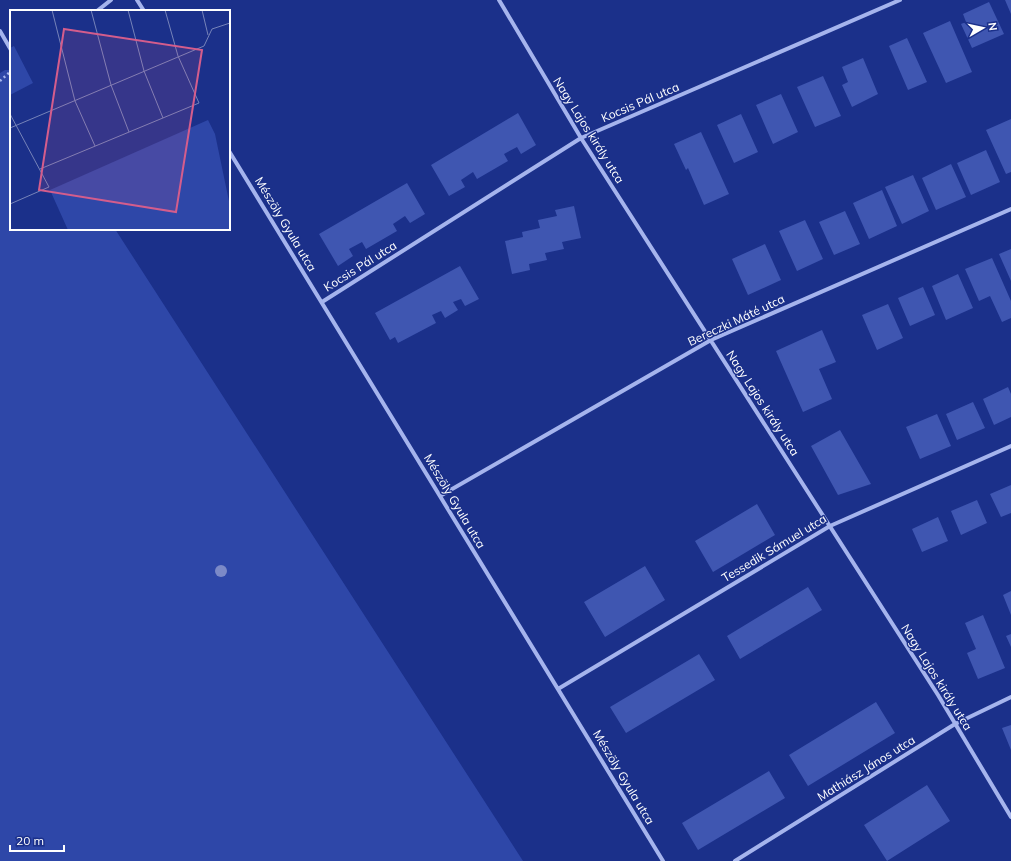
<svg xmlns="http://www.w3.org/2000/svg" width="1011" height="861" font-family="Mulish,sans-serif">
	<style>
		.green { fill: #2e47a8 }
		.building { fill: #3f56b1 }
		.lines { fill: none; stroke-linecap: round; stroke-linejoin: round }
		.path { stroke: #a5b4ed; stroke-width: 2.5; stroke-dasharray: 2 3; stroke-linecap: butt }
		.street { stroke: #a5b4ed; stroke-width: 4 }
		.tree { fill: #7c8ac7 }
		.labels { text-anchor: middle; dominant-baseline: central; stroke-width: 3; stroke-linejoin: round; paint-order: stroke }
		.street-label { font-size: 12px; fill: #fff; stroke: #1b308a }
		.inset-road { fill: none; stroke: #7683b9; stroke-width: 1 }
		.view { fill: #d45d8c; fill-opacity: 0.15; stroke: #d45d8c; stroke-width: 2 }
		.inset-edge { fill: none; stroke: #fff; stroke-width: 2 }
	</style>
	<rect width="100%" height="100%" fill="#1b308a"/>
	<!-- green -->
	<path class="green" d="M5 70H11V229H115L523 861H0V73Z"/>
	<!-- building -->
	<path class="building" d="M1005 0H1011V14Z
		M989 2 1004 34 972 48 961 24 966 22 963 14Z
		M950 21 972 72 946 83 923 33Z
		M907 38 927 82 908 90 889 46Z
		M863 58 878 94 852 107 842 85 848 82 842 67Z
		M823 76 841 116 815 127 797 87Z
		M781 94 798 132 773 144 756 105Z
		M518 113 536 145 521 154 517 147 504 154 508 161 477 179 473 172 461 180 465 187 449 196 431 165Z
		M741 114 758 152 734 163 717 125Z
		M1011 119V172L1006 174 986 130Z
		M701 132 729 194 704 205 688 168 686 170 674 144Z
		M986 150 1000 182 971 195 957 163Z
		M951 164 966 197 936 210 922 178Z
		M913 175 929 211 902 224 885 187Z
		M407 183 425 214 410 223 405 216 393 224 397 231 366 249 362 242 349 249 353 256 338 266 319 234Z
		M882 190 897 226 869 239 853 203Z
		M574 206 581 238 562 242 564 249 545 253 547 260 529 264 530 270 512 274 505 241 523 237 522 232 540 228 538 220 557 216 555 210Z
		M845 211 860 244 834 255 819 222Z
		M805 220 823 259 797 271 779 231Z
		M765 244 781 280 748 295 732 259Z
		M1011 249V281L999 254Z
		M992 258 1011 301V318L1002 322 990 296 979 301 965 269Z
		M460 266 479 299 465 306 461 299 453 302 458 310 445 318 441 311 432 315 436 323 398 343 395 337 390 340 375 313Z
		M958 274 973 308 946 320 932 286Z
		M923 287 935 315 910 326 898 298Z
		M888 304 903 338 877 350 862 315Z
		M822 330 836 362 819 369 832 399 803 412 776 351Z
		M1008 387 1011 394V417L994 425 983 399Z
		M973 402 985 428 957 440 946 414Z
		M937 414 951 446 920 459 906 427Z
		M840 430 871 484 838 495 811 446Z
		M1011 485V513L1001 517 990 494Z
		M977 500 987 523 961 535 951 511Z
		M757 504 775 535 713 572 695 541Z
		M938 517 948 541 922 552 912 529Z
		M645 566 665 600 605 637 584 602Z
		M808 587 822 610 740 659 727 636Z
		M1011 591V615L1003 595Z
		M983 615 1005 668 978 679 967 653 976 649 965 623Z
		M1011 634V647L1006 636Z
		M699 654 715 680 626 733 610 707Z
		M876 702 895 733 808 786 789 755Z
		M1011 725V750L1002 728Z
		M769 771 785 798 698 850 682 823Z
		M927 785 950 821 887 861 864 825Z"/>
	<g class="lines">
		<!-- path -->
		<path class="path" d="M0 81 11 71"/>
		<!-- street -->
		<path class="street" d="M137 0 144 11
			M499 0 581 138 938 695 1011 817
			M97 11 111 0
			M0 31 11 50
			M229 151 663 861
			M322 302 581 138 900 0
			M440 496 711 340 1011 209
			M558 689 830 526 1011 446
			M735 861 955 724 1011 697"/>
	</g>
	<!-- trees -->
	<circle class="tree" cx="221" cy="571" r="6"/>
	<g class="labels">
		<!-- street labels -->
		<g class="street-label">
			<text transform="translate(640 102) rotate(-23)">Kocsis Pál utca</text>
			<text transform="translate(589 130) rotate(58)">Nagy Lajos király utca</text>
			<text transform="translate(286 224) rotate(59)">Mészöly Gyula utca</text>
			<text transform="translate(360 266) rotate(-32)">Kocsis Pál utca</text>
			<text transform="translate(736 320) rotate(-25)">Bereczki Máté utca</text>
			<text transform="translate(763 403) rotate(57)">Nagy Lajos király utca</text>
			<text transform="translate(455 501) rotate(59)">Mészöly Gyula utca</text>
			<text transform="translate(774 548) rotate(-31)">Tessedik Sámuel utca</text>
			<text transform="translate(937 677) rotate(58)">Nagy Lajos király utca</text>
			<text transform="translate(866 768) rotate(-32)">Mathiász János utca</text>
			<text transform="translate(624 777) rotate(59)">Mészöly Gyula utca</text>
		</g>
	</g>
	<!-- overview -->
	<g transform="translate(10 10)">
		<rect width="220" height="220" fill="#1b308a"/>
		<path d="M4 36 23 73 0 85V38ZM198 110 205 124 220 196V220H58L40 180Z" fill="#2e47a8"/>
		<path class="inset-road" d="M42 0 65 91 85 136M81 0 101 75 119 122M118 0 134 61 153 108M192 0 198 25M0 104 39 177 0 194M0 118 194 36 202 19 220 13M30 159 189 93 168 46 155 0"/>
		<path class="view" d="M54 19 192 40 166 202 29 180Z"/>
		<rect width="220" height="220" class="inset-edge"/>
	</g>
	<!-- north arrow -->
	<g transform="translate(983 28) rotate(81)" stroke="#1b308a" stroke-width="3" paint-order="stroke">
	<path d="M0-3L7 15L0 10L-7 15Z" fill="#ffffff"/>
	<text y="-6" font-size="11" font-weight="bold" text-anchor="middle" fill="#ffffff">N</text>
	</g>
	<!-- scale -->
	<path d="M10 845v6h54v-6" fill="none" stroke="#ffffff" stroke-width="2"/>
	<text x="16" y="845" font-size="12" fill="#ffffff" stroke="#1b308a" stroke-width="3" paint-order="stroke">20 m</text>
</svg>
